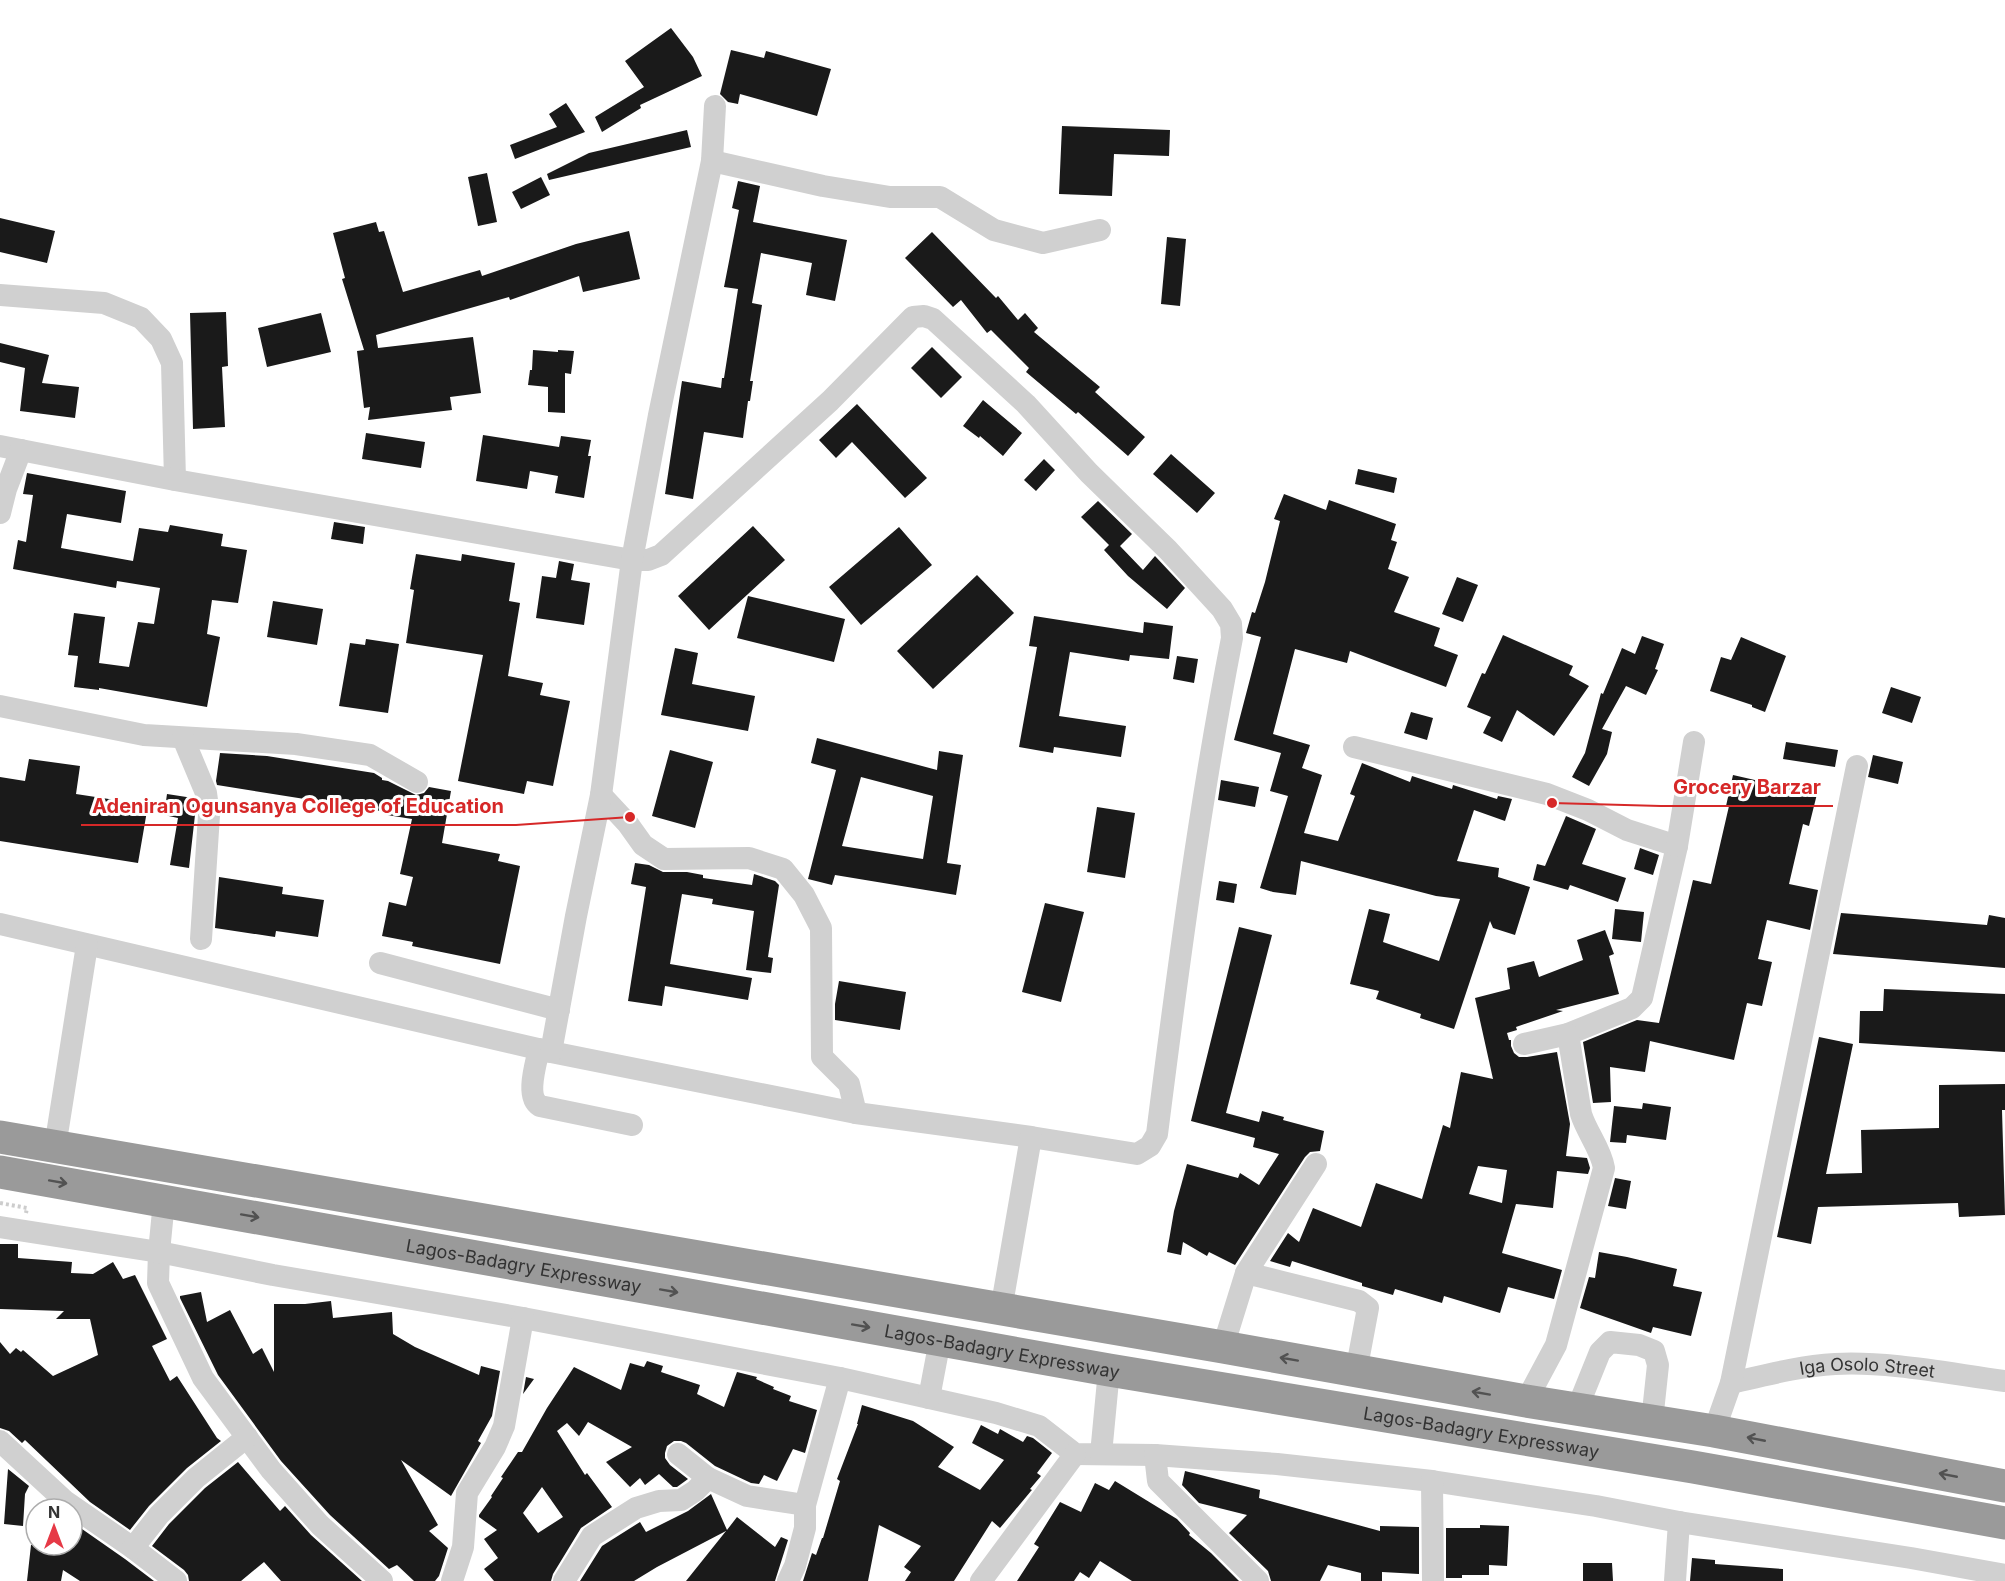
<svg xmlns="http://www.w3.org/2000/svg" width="2005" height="1581" font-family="Inter,sans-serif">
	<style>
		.building { fill: #1a1a1a; fill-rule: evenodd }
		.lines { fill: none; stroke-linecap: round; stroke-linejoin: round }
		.path { stroke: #cdcdcd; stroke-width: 4; stroke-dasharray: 3 3; stroke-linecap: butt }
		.minor { stroke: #d0d0d0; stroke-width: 22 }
		.highway { stroke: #9a9a9a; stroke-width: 33 }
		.oneway { stroke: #525252 }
		.labels { text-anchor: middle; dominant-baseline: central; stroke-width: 6; stroke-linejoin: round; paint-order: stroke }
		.street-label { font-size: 18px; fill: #333; stroke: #fff }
		.leader { fill: none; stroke: #d62828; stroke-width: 2 }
		.callout-dot { fill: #d62828; stroke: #fff; stroke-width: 2 }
		.callout-label { font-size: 20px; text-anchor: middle; font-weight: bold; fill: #d62828; stroke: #fff; stroke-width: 6; stroke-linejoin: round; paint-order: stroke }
	</style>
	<rect width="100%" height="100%" fill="#fff"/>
	<!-- building -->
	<path class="building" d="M671 28 693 57 702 76 640 105 641 108 602 132 595 117 644 87 625 61Z
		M731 50 764 58 766 51 831 69 817 116 740 94 738 104 728 102 720 94Z
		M566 103 585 132 515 159 510 145 557 127 549 114Z
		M1062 126 1170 130 1169 156 1114 154 1112 196 1059 194Z
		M687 130 691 147 549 180 547 174 589 153Z
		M487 173 497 222 478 226 468 177Z
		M541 177 550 195 521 209 512 192Z
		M738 181 760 186 753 222 847 240 835 301 806 295 812 263 761 253 752 303 762 305 750 381H753L750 401H748L743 438 704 432 693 499 665 494 682 381 721 388 722 378H724L738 289 724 287 739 210 732 208Z
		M0 218 55 231 47 263 0 252Z
		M376 222 379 232 384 231 403 292 480 270 482 276 576 244 629 231 640 279 583 292 579 276 510 300 509 297 376 335 378 348 473 337 481 393 450 397 452 410 368 420 370 407 364 408 357 351 364 350 342 279 345 278 333 233Z
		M932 232 996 298 998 296 1018 320 1025 313 1038 328 1034 332 1100 387 1095 392 1145 437 1128 456 1078 412 1076 414 1026 372 1029 368 991 330 987 333 961 300 953 307 905 258Z
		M1167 237 1186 239 1180 306 1161 304Z
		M226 312 228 366 222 367 225 427 193 429 190 313Z
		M321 313 331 352 267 367 258 328Z
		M0 343 49 355 42 383 79 387 75 418 20 411 25 368 0 362Z
		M932 347 962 377 941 398 911 368Z
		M533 350 558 352V350L574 351 571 374 565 373V413L548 412V387L528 385 530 370H532Z
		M983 400 1022 433 1003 456 980 436 979 438 963 426Z
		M857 404 927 478 905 498 852 442 836 458 819 440Z
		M366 433 425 442 421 468 362 459Z
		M483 435 559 447 561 436 591 440 588 456H591L584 498 555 493 558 476 530 471 527 489 476 481Z
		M1171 454 1215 493 1197 513 1153 474Z
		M1044 459 1055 470 1036 491 1024 480Z
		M1358 469 1397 478 1394 493 1355 484Z
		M27 473 126 491 121 523 67 514 61 548 133 561 139 528 168 532 170 525 223 534 221 546 247 550 238 603 212 600 207 634 220 637 207 707 99 688V690L74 687 78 656 68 655 74 613 105 617 99 663 129 667 138 622 154 624 160 588 117 581 116 588 13 569 18 540 26 542 33 495 23 494Z
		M1284 494 1326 510 1329 500 1396 524 1391 540 1397 542 1388 569 1409 577 1394 612 1440 628 1434 646 1458 655 1446 687 1350 651 1347 663 1295 649 1273 734 1310 745 1302 768 1322 775 1304 833 1338 841 1355 796 1350 794 1362 763 1410 782 1412 776 1452 789 1453 785 1497 799 1498 796 1512 799 1505 821 1474 810 1457 861 1499 868 1498 877 1530 887 1515 935 1493 928 1490 921 1454 1029 1420 1018 1421 1014 1376 999 1379 991 1350 984 1369 909 1390 914 1383 942 1439 961 1460 899 1436 896 1301 861 1296 895 1273 892 1260 888 1288 796 1270 791 1281 753 1234 740 1261 637 1246 633 1252 612 1255 613 1265 582 1280 521 1274 519Z
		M1098 501 1132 534 1120 546 1143 570 1155 556 1185 588 1167 609 1128 576 1104 550 1109 545 1081 517Z
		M334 522 365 527 363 544 331 539Z
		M753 526 785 560 709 630 678 596Z
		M899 527 932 565 861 625 829 587Z
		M416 554 461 561 462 554 515 563 509 601 520 603 508 676 543 683 540 695 570 701 553 786 527 781 524 794 458 781 483 655 406 643 414 590 410 589Z
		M559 561 574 564 571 580 590 583 584 625 536 618 542 576 556 578Z
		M977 575 1014 613 933 689 897 651Z
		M1457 577 1478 585 1463 622 1442 614Z
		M748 596 845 619 834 662 737 638Z
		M273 601 323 609 317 645 267 637Z
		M1034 616 1143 633 1144 622 1173 626 1169 659 1130 655 1129 661 1070 652 1059 716 1126 726 1121 757 1054 747 1053 753 1019 747 1037 647 1029 646Z
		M1503 635 1573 666 1569 675 1589 686 1554 736 1517 710 1502 742 1483 733 1491 717 1467 707 1482 673 1485 674Z
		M1642 636 1664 644 1655 669 1658 670 1646 695 1626 686 1602 729 1612 732 1607 754 1589 786 1572 777 1585 753 1601 693 1603 694 1622 648 1635 654Z
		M1741 637 1786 656 1765 712 1752 707V705L1710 691 1721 657 1731 660Z
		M366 639 399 644 388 713 339 706 350 643 365 645Z
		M675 648 698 653 692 684 755 696 748 731 661 715Z
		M1177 656 1198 659 1194 683 1173 679Z
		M1891 687 1921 697 1912 723 1882 713Z
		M1411 712 1433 718 1427 740 1404 733Z
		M817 738 937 770 939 751 963 755 947 863 961 865 956 895 835 875 832 885 808 879 836 770 811 763ZM861 777 933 796 923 859 842 846Z
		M1786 742 1838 750 1835 767 1783 759Z
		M670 750 713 762 695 828 652 816Z
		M220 753 267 756 374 773 382 778V780L388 781 416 795 424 793 429 787 451 791 442 843 500 854 498 861 520 866 500 964 412 946 413 942 382 936 389 902 406 906 413 877 400 874 412 819 387 815V812L217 785 216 781Z
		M1873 755 1903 762 1898 784 1868 777Z
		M29 759 80 766 76 794 148 805 138 863 0 841V777L25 781Z
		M1733 775 1817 794 1809 826 1803 824 1789 884 1818 890 1810 930 1767 920 1758 959 1772 962 1762 1006 1747 1003 1734 1060 1650 1041 1645 1072 1610 1067 1611 1102 1593 1103 1583 1042 1637 1020 1659 1023 1693 880 1711 884 1729 806H1726Z
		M1221 780 1259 787 1255 807 1218 800Z
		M167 794 193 798 195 815 189 868 170 865 178 818 164 815Z
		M1097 807 1135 813 1125 878 1087 872Z
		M1566 816 1596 829 1582 864 1626 878 1618 902 1570 885 1568 890 1533 880 1537 864 1545 866Z
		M1640 848 1659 855 1653 875 1634 869Z
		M635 863 649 865 663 872H687L703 875V878L752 885 754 874 775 881 779 885 768 957 773 958 771 973 746 970 754 911 712 904 713 899 682 894 670 964 752 978 748 1000 665 986 662 1006 628 1001 646 887 631 884Z
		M219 877 283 887 282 894 324 900 318 937 276 931 275 937 215 928Z
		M1219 881 1237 884 1234 903 1216 900Z
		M1045 903 1084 912 1061 1002 1022 992Z
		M1615 909 1644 912 1641 942 1612 939Z
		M1841 913 1987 925 1989 915 2005 918V968L1833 954Z
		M1239 927 1272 935 1226 1113 1259 1122 1262 1111 1284 1117 1283 1120 1324 1131 1320 1151 1310 1152 1305 1157 1235 1265 1209 1252 1207 1256 1183 1242 1181 1255 1167 1252 1174 1211 1187 1164 1238 1178 1240 1173 1259 1185 1279 1154 1253 1147 1255 1138 1191 1121Z
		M1605 930 1614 954 1609 956 1619 994 1556 1010 1563 1011 1516 1027 1517 1030 1507 1033 1509 1040H1511V1046L1514 1053 1519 1057H1527L1557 1052 1570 1124 1566 1156 1587 1158 1590 1168 1588 1174 1557 1171 1553 1208 1516 1204 1502 1253 1562 1270 1554 1299 1508 1287 1500 1313 1444 1296 1442 1303 1395 1289 1393 1295 1362 1286V1283L1292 1261 1290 1267 1270 1261 1288 1233 1299 1242 1313 1208 1361 1227 1376 1183 1422 1199 1443 1125 1450 1128 1461 1072 1493 1079 1475 998 1510 989 1507 968 1534 961 1539 977 1583 960 1577 940ZM1478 1166 1507 1170 1502 1203 1469 1194Z
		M839 981 906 992 900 1030 835 1020V1004Z
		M1884 989 2005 994V1052L1859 1043 1860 1011H1883Z
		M1819 1037 1853 1044 1826 1174 1862 1173 1861 1130 1939 1128V1085L2005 1084V1110H2002L2005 1215 1959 1217 1958 1203 1818 1207 1811 1244 1777 1237Z
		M1643 1103 1671 1107 1666 1140 1627 1135 1626 1143 1610 1142 1614 1106 1642 1109Z
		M1615 1178 1631 1181 1626 1209 1608 1206Z
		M0 1244H18V1258L72 1262 71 1273 93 1274 113 1262 123 1279 135 1275 167 1339 152 1346 170 1381 177 1376 217 1438 221 1441 187 1468 149 1506 130 1530 90 1502 25 1440 22 1443 9 1431 0 1428V1342L10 1354 16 1348 21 1352 23 1350 53 1376 98 1355 90 1319H56L64 1311 0 1309Z
		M1599 1252 1627 1257 1677 1269 1673 1286 1702 1292 1691 1336 1653 1327 1651 1333 1580 1308 1589 1277 1595 1278Z
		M201 1292 207 1322 230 1310 253 1354 262 1348 274 1372V1304H305L331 1301 333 1318 392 1312 393 1334 415 1347 479 1375 481 1366 500 1371 492 1416 478 1441 481 1443 451 1496 401 1460 438 1525 429 1531 448 1548 439 1576 435 1581H414L397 1565 389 1569 330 1515 281 1461 218 1375 180 1298V1296Z
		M647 1361 663 1366 661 1372 700 1385 697 1394 724 1407 737 1372 757 1377 756 1379 774 1387 773 1389 791 1396 789 1401 817 1410 805 1453 793 1449 777 1481 764 1475 759 1484 751 1483 715 1466 686 1443 681 1441H674L667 1446 665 1453V1458L670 1465 688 1479 677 1487H673L659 1474 645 1485 640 1478 630 1487 606 1462 632 1447 588 1422 579 1436 567 1423 557 1431 585 1475 587 1473 612 1507 581 1528 553 1574 551 1581H494L484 1569 498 1558 484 1539 497 1530 479 1517V1515L492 1497 491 1496 503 1478 501 1477 518 1452H522L547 1408 574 1367 621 1390 630 1363 644 1367ZM542 1487 563 1517 538 1533 523 1513Z
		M526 1377 534 1379 523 1394Z
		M862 1405 913 1421 954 1447 938 1467 980 1490 1004 1460 972 1443 981 1425 998 1434 1000 1429 1023 1442 1027 1436 1033 1438 1052 1453 1037 1473 1041 1476 1030 1489 1032 1490 1031 1491 1000 1528 992 1521 954 1581H905L911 1572 904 1567 921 1546 879 1525 868 1581H803L812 1553 816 1555 822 1538H823L840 1481 837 1479 858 1424H857Z
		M238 1462 280 1511 285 1506 311 1535 362 1581H281L264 1562 241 1581H189L188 1575 184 1570 152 1546 169 1524 205 1488Z
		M8 1469 29 1486 25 1494 23 1526 4 1524Z
		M1185 1471 1260 1490 1259 1498 1380 1531V1526L1419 1527V1574L1382 1572V1581H1361V1573L1328 1565 1320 1581H1271L1268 1571 1229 1533 1247 1515 1199 1503 1182 1485Z
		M1115 1481 1177 1519 1190 1533 1189 1535 1211 1553 1239 1581H1132L1100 1561 1089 1578 1080 1572 1074 1581H1017L1039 1547 1034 1544 1060 1502 1081 1512 1095 1483 1109 1490Z
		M711 1494 727 1530 737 1517 775 1547 781 1537 788 1540 775 1581H686L726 1531 657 1567 634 1581H580L602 1546 640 1522 646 1532 688 1511Z
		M72 1522 125 1559 154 1581H80L63 1570 61 1581H27L31 1545H72Z
		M1480 1525 1509 1526 1507 1566 1489 1565V1575H1462V1578H1446V1528H1480Z
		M1692 1558 1715 1560V1564L1783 1569V1581H1690Z
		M1583 1563H1612L1613 1581H1583Z"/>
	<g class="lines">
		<!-- path -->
		<path class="path" d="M0 1203 27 1208 26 1213"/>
		<!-- minor -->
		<g class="minor">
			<path d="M712 161 823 186 890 197H940L994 230 1043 243 1100 230"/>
			<path d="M0 295 104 303 141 318 161 339 172 363 175 480"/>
			<path d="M0 446 175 480 632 560H648L661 555 830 401 913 317 924 316 933 319 1026 404 1089 473 1168 550 1222 609 1231 624 1232 638C1200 802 1178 968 1157 1134L1150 1146 1137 1154 1031 1137 856 1113 551 1052 0 924"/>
			<path d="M0 513 6 489 21 450"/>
			<path d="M0 706 144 735 296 744 370 755 417 782"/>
			<path d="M183 738 206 793 209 815 201 939"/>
			<path d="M1354 747 1547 794 1588 810 1627 830 1677 846 1642 998 1632 1008 1568 1034 1524 1044"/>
			<path d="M601 795 628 824 643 845 664 859 749 858 783 869 804 895 821 928 822 1057 849 1084 856 1113"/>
			<path d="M1677 846 1694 742"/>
			<path d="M380 963 559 1010"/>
			<path d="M539 1049C536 1064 525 1097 540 1106L632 1125"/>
			<path d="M551 1052 576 916 601 795 632 560 659 415 712 161 715 106"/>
			<path d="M55 1147 87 945"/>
			<path d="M164 1201 159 1252 158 1283 203 1378 271 1470 320 1525 382 1581"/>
			<path d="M0 1227 159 1252 273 1275 523 1318 840 1378 996 1413 1039 1426 1075 1454 1155 1455 1277 1464 1432 1481 1596 1506 1679 1522 1911 1558 2005 1575"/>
			<path d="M1246 1273 1316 1164"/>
			<path d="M1001 1310 1031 1137"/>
			<path d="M1223 1347 1246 1273 1359 1301 1368 1308 1356 1372"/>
			<path id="s1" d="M1731 1383C1766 1375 1800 1366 1835 1364 1889 1361 1951 1374 2005 1381"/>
			<path d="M929 1398 940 1340"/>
			<path d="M1526 1401 1556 1345 1604 1168C1601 1149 1587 1133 1581 1114L1568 1034"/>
			<path d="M1577 1409 1600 1352 1610 1342 1639 1345 1654 1351 1658 1365 1652 1421"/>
			<path d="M1714 1431 1731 1383 1857 766"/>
			<path d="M0 1441 65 1501 133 1548 176 1581"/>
			<path d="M678 1454 708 1478 747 1496 805 1505"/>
			<path d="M1101 1454 1109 1370"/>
			<path d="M1155 1455 1158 1481 1258 1581"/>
			<path d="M1432 1481 1433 1581"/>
			<path d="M133 1548 159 1515 196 1478 247 1437"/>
			<path d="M452 1581 463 1547 467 1493 495 1447 504 1426 523 1318"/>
			<path d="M564 1581 592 1536 636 1508 659 1501 681 1500 695 1491 708 1478"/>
			<path d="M788 1581 795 1566 805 1528V1505L840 1378"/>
			<path d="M981 1581 1075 1454"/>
			<path d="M1675 1581 1679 1522"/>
		</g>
		<!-- highway -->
		<g class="highway">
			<path d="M0 1137 1223 1347 1526 1401 1714 1431 2005 1486"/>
			<path id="s2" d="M0 1172 1109 1370 1693 1467 2005 1523"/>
		</g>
	</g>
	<!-- one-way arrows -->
	<defs><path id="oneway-shaft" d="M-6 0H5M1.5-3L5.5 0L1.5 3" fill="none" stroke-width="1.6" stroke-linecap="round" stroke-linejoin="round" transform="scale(1.5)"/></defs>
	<g class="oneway">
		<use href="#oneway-shaft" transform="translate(58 1182) rotate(10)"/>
		<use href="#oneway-shaft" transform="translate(250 1216) rotate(10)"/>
		<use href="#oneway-shaft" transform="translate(669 1291) rotate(10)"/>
		<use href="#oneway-shaft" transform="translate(861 1326) rotate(10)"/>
		<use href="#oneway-shaft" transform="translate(1289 1359) rotate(-170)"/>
		<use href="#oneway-shaft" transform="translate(1481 1393) rotate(-170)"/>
		<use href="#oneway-shaft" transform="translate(1756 1439) rotate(-169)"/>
		<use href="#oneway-shaft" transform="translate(1948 1475) rotate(-169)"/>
	</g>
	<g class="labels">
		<!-- street labels -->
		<g class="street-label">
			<text stroke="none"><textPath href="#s2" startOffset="532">Lagos-Badagry Expressway</textPath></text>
			<text stroke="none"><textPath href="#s2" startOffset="1018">Lagos-Badagry Expressway</textPath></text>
			<text stroke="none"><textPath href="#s1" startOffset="138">Iga Osolo Street</textPath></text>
			<text stroke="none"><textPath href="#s2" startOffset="1504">Lagos-Badagry Expressway</textPath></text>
		</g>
	</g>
	<!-- callouts -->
	<path class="leader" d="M1552 803L1661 806H1833M630 817L516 825H81"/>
	<g class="callout-dot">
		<circle cx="1552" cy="803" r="6"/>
		<circle cx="630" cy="817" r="6"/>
	</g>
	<g class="callout-label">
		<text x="1747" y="794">Grocery Barzar</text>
		<text x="298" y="813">Adeniran Ogunsanya College of Education</text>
	</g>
	<!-- north arrow -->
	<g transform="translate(54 1527)"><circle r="28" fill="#ffffff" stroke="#adadad" stroke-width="1.5"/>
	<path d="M0-4.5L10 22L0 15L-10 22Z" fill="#e63946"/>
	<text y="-9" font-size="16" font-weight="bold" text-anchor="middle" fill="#333333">N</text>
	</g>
</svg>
